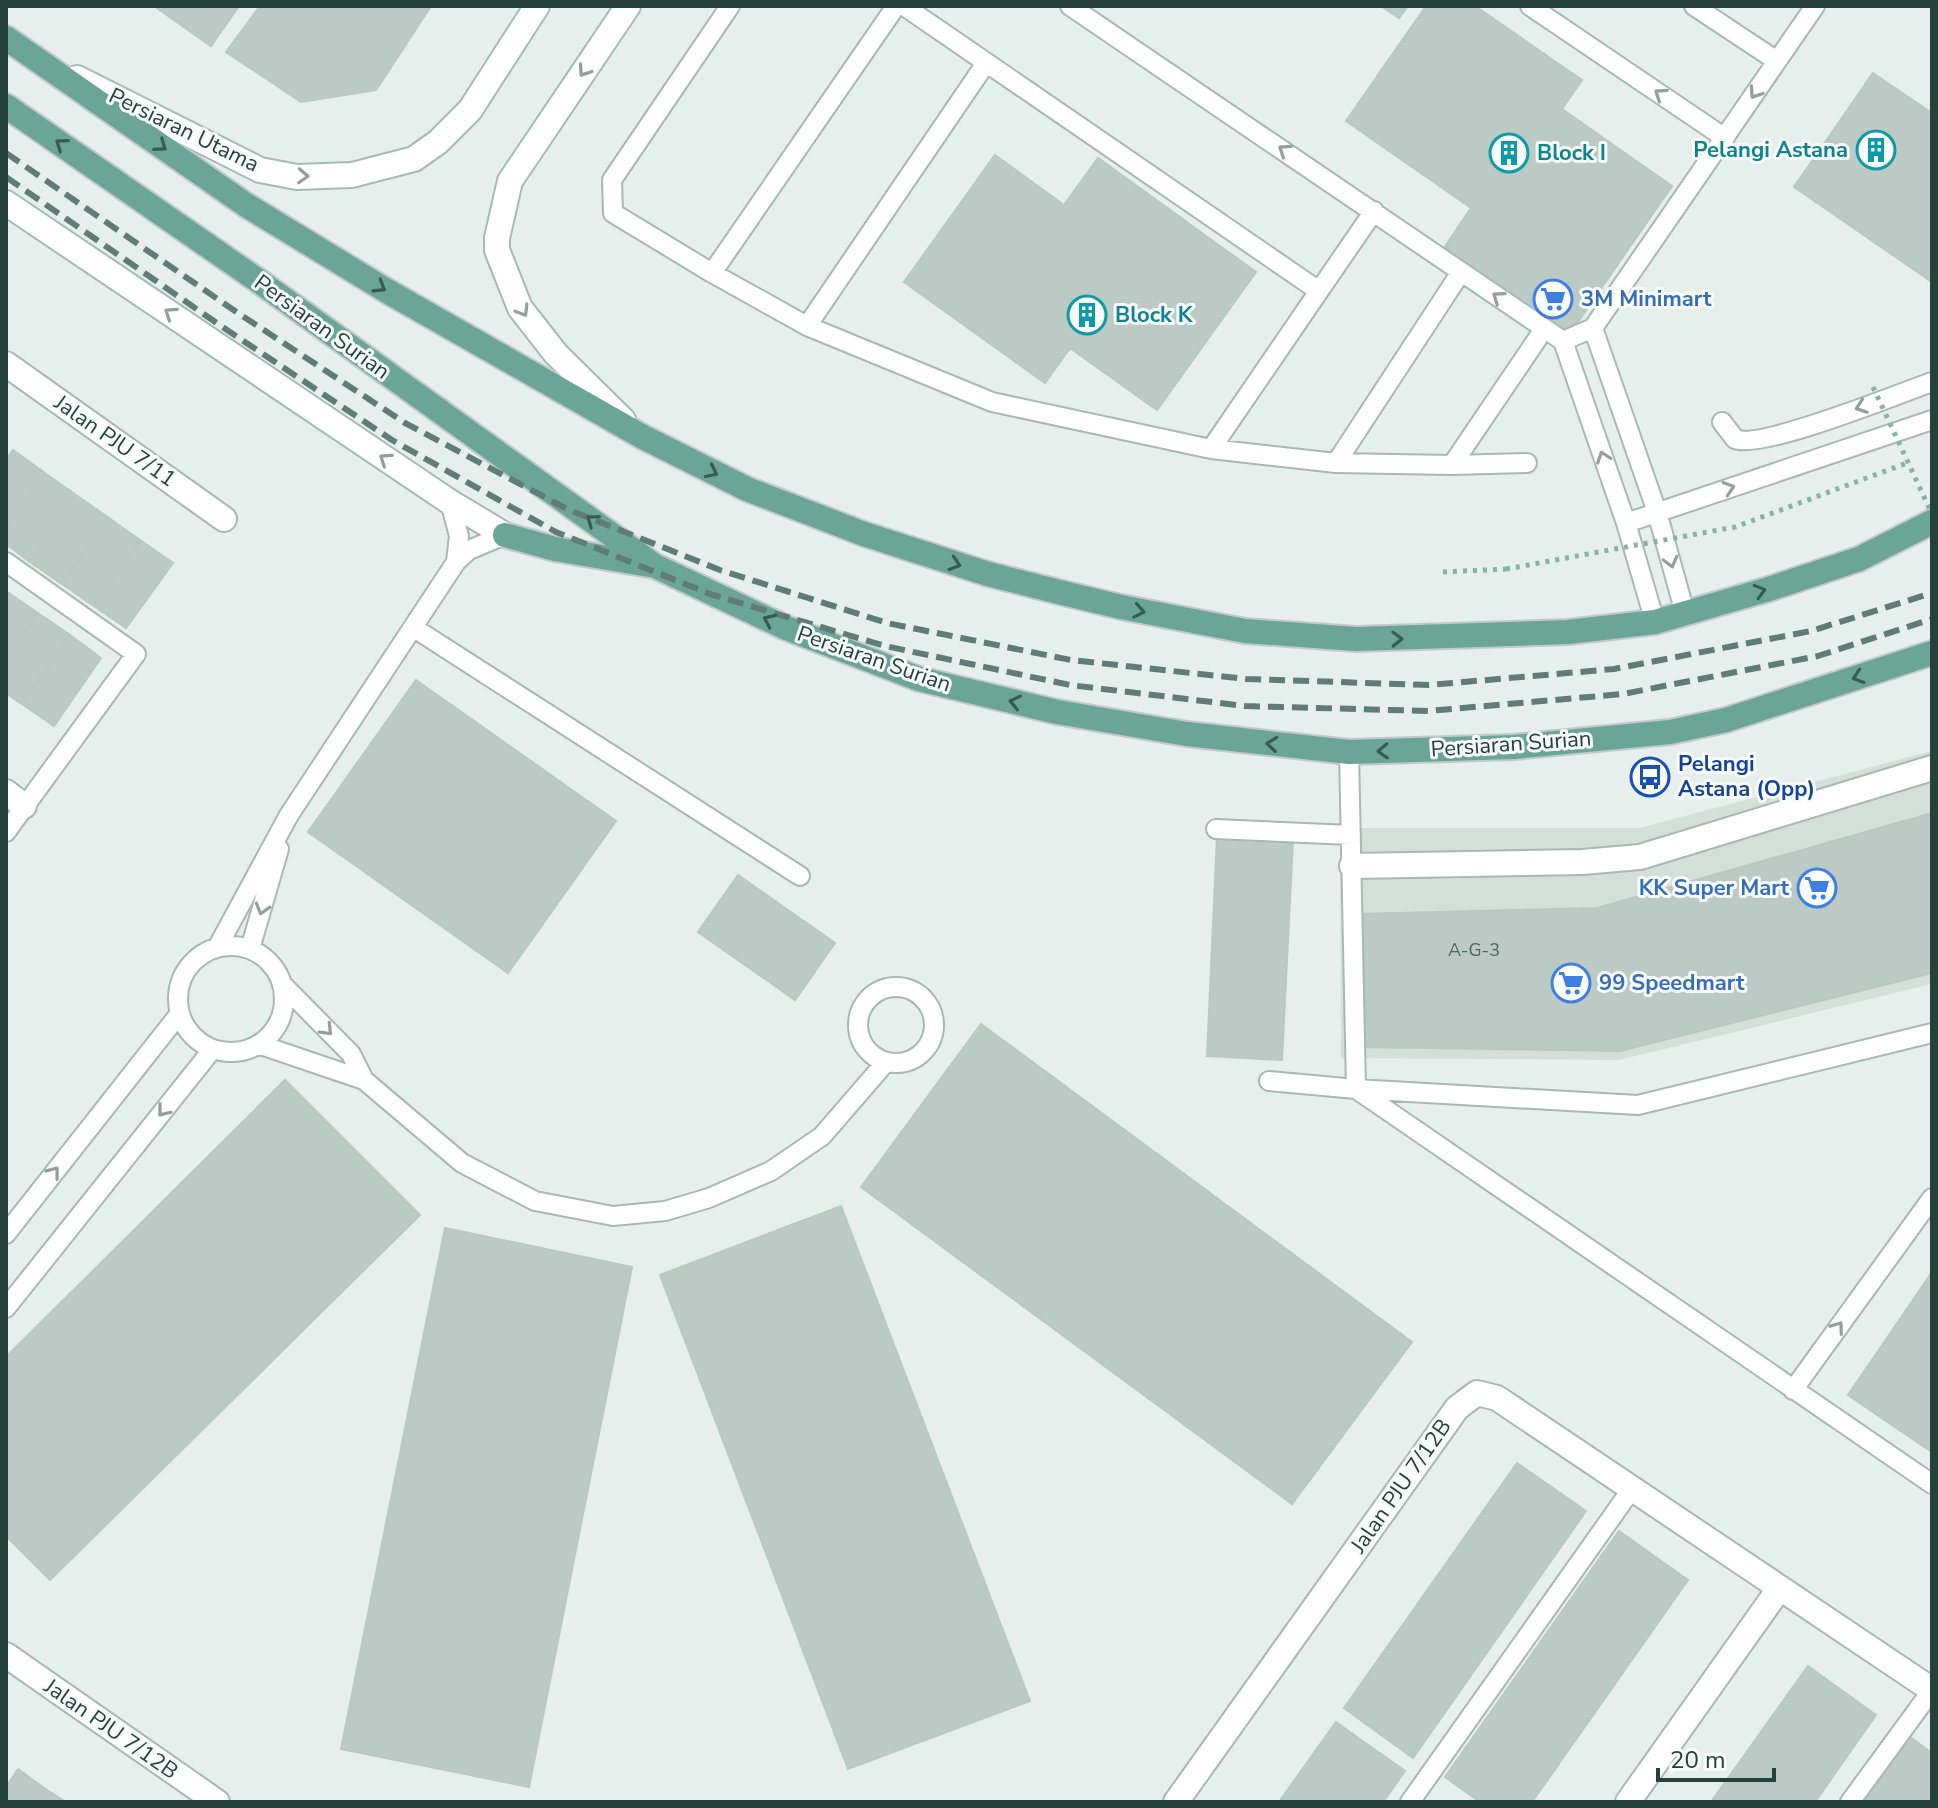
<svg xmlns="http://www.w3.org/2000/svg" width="1938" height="1808" font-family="'Nunito Sans',sans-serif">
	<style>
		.built { fill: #d4dfda }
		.building { fill: #bbcac4; stroke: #b8c9c2; stroke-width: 2 }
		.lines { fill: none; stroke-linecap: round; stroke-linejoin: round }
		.lane-casing { stroke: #a8b8b2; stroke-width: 22 }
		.street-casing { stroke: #a8b8b2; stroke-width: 28 }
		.secondary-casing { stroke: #a4bbb3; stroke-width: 28 }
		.primary-casing { stroke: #c2cac8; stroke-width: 28 }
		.path { stroke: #86b3a5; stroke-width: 5; stroke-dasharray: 4 6; stroke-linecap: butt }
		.lane { stroke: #fff; stroke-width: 18 }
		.street { stroke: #fff; stroke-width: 24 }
		.secondary { stroke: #fff; stroke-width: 24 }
		.primary { stroke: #6aa596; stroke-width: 24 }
		.rail { stroke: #5f7d75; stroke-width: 6; stroke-dasharray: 16 8; stroke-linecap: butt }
		.path-bridge { stroke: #86b3a5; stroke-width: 5; stroke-dasharray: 4 6; stroke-linecap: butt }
		.oneway { stroke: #92a09c }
		.oneway2 { stroke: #365b51 }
		.labels { text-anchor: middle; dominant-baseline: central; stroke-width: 6; stroke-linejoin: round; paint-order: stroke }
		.number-label { font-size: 18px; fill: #4a645c }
		.street-label { font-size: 22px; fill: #24423a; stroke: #f7fbf9 }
		.culture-label { font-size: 22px; font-weight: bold; fill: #0d838f; stroke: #f7fbf9; text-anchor: start }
		.shop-label { font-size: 22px; font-weight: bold; fill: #366cbe; stroke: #f7fbf9; text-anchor: start }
		.transit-label { font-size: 22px; font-weight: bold; fill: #164399; stroke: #f7fbf9; text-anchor: start }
	</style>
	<rect width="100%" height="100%" fill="#e6efeb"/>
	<!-- built -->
	<path class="built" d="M1932 751V984L1619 1060 1341 1058 1340 828H1639Z"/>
	<!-- building -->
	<path class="building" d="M154 6H239L211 46Z
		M260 6H431L376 90 301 102 226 52Z
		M1381 6H1408L1399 18Z
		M1426 6H1475L1582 80 1562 109 1672 186 1569 335 1444 248 1471 208 1346 121Z
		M1873 73 1932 113V282L1794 187Z
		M995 155 1064 205 1098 158 1256 272 1157 410 1070 348 1045 383 904 282Z
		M13 450 45 473 6 529V460Z
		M45 473 76 495 30 562 6 544V529Z
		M76 495 109 518 62 584 30 562Z
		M109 518 140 540 94 606 62 584Z
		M140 540 173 563 126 628 94 606Z
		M6 591 38 613 6 658Z
		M38 613 70 635 22 704 6 693V658Z
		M70 635 101 658 54 726 22 704Z
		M416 680 616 821 508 973 308 832Z
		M1932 813V973L1620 1051 1360 1047 1358 914 1597 908Z
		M1217 836 1293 840 1282 1060 1207 1056Z
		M738 875 835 943 795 1000 698 932Z
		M981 1024 1412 1342 1292 1504 861 1187Z
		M285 1080 420 1215 50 1580 6 1536V1357Z
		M841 1206 1030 1701 848 1769 660 1275Z
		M445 1228 632 1267 529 1787 341 1749Z
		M1932 1272V1452L1848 1395Z
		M1517 1463 1586 1511 1413 1758 1344 1708Z
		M1619 1531 1688 1580 1532 1802H1480L1445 1777Z
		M1808 1666 1876 1715 1815 1802H1711Z
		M1336 1722 1405 1771 1383 1802H1279Z
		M1910 1737 1932 1753V1802H1864Z
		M18 1769 47 1790 39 1802H6V1787Z
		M47 1790 66 1802H39Z"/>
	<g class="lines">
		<!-- lane casing -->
		<g class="lane-casing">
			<path id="lane" d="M730 6 612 180 613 213 712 273 807 326 992 402 1211 449 1336 463 1452 465 1527 463
				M904 6 1319 291 1211 449
				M1070 6 1563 341 1626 523 1655 622
				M1530 6 1725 138
				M1694 6 1777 61
				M712 273 896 6
				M1319 291 1374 211
				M807 326 986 63
				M1593 328 1657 512 1685 613
				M1563 341 1593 328 1815 6
				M1722 422 1735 439C1761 450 1898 394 1932 382
				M1336 463 1461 272
				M1452 465 1544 329
				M450 502 459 536 456 562
				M1626 523 1932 420
				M6 562 136 654 6 832
				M414 628 800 876
				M1349 752 1356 1089 1932 1484
				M1216 829 1351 835
				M178 999a53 53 0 1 1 106 0a53 53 0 1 1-106 0Z
				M217 948 289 815 456 562 469 550 505 535
				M250 949 279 849
				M283 985 351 1054 364 1080 462 1163 535 1201 613 1216 665 1211 709 1198 771 1171 822 1136 886 1062
				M858 1025a38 38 0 1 1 76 0a38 38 0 1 1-76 0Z
				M261 1045 364 1080
				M1269 1081 1356 1089 1638 1105 1932 1033
				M6 1234 180 1013
				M6 1308 212 1050
				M1793 1390 1932 1198
				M1410 1802 1631 1490
				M1850 1802 1932 1690"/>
		</g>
		<!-- street casing -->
		<g class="street-casing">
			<path id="street" d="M6 364 224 519
				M6 792 24 806
				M1352 866 1582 862 1640 857 1932 768
				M6 1655 217 1802
				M1176 1802 1457 1408 1477 1393 1497 1398 1932 1690
				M1628 1802 1779 1589"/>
		</g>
		<!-- secondary casing -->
		<g class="secondary-casing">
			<path id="secondary" d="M77 78 260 170 297 177 352 175 414 159 438 142 470 110 537 6
				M6 203 450 502 505 535
				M623 420 556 354 520 308 497 250V238L510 181 628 6"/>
		</g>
		<!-- primary casing -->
		<g class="primary-casing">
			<path id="primary" d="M6 38 246 205 387 291 643 437 747 489 864 534 988 574 1063 593 1121 607 1245 631 1356 639 1568 632 1655 622 1769 589 1859 559 1932 522
				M6 106 263 284 655 566 784 627 919 679 1057 712 1187 734 1349 752 1514 747 1670 732 1726 720 1932 653
				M505 535 555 549 649 565"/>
		</g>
		<!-- path -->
		<path class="path" d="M1443 572 1506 569"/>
		<!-- lane -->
		<use href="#lane" class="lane"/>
		<!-- street -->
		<use href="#street" class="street"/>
		<!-- secondary -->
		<use href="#secondary" class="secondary"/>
		<!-- primary -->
		<use href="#primary" class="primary"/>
		<!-- rail -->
		<path class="rail" d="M6 153 235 311 405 423 567 509 720 570 887 623 1071 660 1246 679 1429 685 1614 669 1811 631 1932 593
			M6 177 221 326 392 440 556 532 710 594 885 646 1070 685 1245 706 1428 711 1623 694 1818 656 1932 619"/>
		<!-- path-bridge -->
		<path class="path-bridge" d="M1873 387 1932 514
			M1506 569 1735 527 1907 463"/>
	</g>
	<!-- one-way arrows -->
	<defs><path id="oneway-chevron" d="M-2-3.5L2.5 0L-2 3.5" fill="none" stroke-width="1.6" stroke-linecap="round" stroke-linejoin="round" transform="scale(2)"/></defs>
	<g class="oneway">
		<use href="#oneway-chevron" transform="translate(584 71) rotate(124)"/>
		<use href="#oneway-chevron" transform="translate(1755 93) rotate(124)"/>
		<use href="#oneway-chevron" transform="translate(1660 94) rotate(-146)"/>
		<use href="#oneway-chevron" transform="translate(1284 150) rotate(-146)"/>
		<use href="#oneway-chevron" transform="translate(303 176) rotate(3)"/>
		<use href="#oneway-chevron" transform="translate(1498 297) rotate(-145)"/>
		<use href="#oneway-chevron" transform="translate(523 311) rotate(59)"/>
		<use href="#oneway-chevron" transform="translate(170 313) rotate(-146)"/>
		<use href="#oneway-chevron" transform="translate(1861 407) rotate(161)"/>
		<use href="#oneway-chevron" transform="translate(1603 457) rotate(-109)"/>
		<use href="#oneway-chevron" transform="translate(385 459) rotate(-146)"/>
		<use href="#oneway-chevron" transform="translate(1729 488) rotate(-18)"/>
		<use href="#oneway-chevron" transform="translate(1671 562) rotate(75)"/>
		<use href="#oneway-chevron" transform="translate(262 909) rotate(106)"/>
		<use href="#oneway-chevron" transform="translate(327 1030) rotate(46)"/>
		<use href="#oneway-chevron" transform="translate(163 1111) rotate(129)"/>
		<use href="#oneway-chevron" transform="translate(54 1172) rotate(-52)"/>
		<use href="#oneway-chevron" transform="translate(1838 1327) rotate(-54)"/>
	</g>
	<g class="oneway2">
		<use href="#oneway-chevron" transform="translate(61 144) rotate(-145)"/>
		<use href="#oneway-chevron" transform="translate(161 146) rotate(35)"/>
		<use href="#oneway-chevron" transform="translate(380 287) rotate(31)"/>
		<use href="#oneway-chevron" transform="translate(712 472) rotate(26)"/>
		<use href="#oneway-chevron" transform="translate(592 520) rotate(-144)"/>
		<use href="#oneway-chevron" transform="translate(955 564) rotate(18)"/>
		<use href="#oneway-chevron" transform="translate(1760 591) rotate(-16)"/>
		<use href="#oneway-chevron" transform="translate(1139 611) rotate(11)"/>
		<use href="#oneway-chevron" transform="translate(769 620) rotate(-155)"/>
		<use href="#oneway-chevron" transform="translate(1397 639) rotate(-1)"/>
		<use href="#oneway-chevron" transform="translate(1858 677) rotate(162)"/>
		<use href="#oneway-chevron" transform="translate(1015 702) rotate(-167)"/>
		<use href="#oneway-chevron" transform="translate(1272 744) rotate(-174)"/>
		<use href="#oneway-chevron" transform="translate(1383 751) rotate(178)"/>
	</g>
	<!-- icons -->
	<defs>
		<g id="building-ring" transform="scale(2)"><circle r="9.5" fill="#f7fbf9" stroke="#0f9aa8" stroke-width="1.5"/><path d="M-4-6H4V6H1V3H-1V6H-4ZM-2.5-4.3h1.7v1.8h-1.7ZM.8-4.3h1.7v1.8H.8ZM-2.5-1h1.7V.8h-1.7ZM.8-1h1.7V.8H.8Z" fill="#0f9aa8"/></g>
		<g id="supermarket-ring" transform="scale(2)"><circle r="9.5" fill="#f7fbf9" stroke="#3f7fe0" stroke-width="1.5"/><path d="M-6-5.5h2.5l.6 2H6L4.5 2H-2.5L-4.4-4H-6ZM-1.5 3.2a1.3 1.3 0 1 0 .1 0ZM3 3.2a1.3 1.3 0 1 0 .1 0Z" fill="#3f7fe0"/></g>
		<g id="bus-ring" transform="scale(2)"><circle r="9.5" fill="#f7fbf9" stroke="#1a4fb4" stroke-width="1.5"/><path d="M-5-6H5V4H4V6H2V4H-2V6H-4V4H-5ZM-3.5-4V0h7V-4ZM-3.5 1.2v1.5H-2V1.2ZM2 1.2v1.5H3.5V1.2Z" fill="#1a4fb4"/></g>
	</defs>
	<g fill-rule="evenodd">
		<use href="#building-ring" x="1876" y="150"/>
		<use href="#building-ring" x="1509" y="153"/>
		<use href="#supermarket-ring" x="1553" y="299"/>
		<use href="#building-ring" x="1087" y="315"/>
		<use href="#bus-ring" x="1650" y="777"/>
		<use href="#supermarket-ring" x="1817" y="888"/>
		<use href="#supermarket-ring" x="1571" y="983"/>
	</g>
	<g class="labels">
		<!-- number labels -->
		<g class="number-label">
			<text x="1474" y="950">A-G-3</text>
		</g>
		<!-- street labels -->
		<g class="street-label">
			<text transform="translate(184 130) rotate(26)">Persiaran Utama</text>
			<text transform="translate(322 327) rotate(36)">Persiaran Surian</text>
			<text transform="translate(115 441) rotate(35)">Jalan PJU 7/11</text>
			<text transform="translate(874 659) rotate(19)">Persiaran Surian</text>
			<text transform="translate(1511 744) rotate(-4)">Persiaran Surian</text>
			<text transform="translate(1401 1486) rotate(-55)">Jalan PJU 7/12B</text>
			<text transform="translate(111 1729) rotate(35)">Jalan PJU 7/12B</text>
		</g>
		<!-- culture labels -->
		<g class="culture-label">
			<text x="1848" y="150" text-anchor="end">Pelangi Astana</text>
			<text x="1537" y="153">Block I</text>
			<text x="1115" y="315">Block K</text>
		</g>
		<!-- shop labels -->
		<g class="shop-label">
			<text x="1581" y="299">3M Minimart</text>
			<text x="1789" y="888" text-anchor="end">KK Super Mart</text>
			<text x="1599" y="983">99 Speedmart</text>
		</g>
		<!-- transit labels -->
		<g class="transit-label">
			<text x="1678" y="764">Pelangi<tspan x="1678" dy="25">Astana (Opp)</tspan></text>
		</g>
	</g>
	<!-- border -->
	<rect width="1938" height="1808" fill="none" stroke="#24423a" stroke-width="16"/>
	<!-- scale -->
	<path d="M1658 1768v12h116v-12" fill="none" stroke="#24423a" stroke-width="4"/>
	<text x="1670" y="1768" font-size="24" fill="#24423a" stroke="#f7fbf9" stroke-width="6" paint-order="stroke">20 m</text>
</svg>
